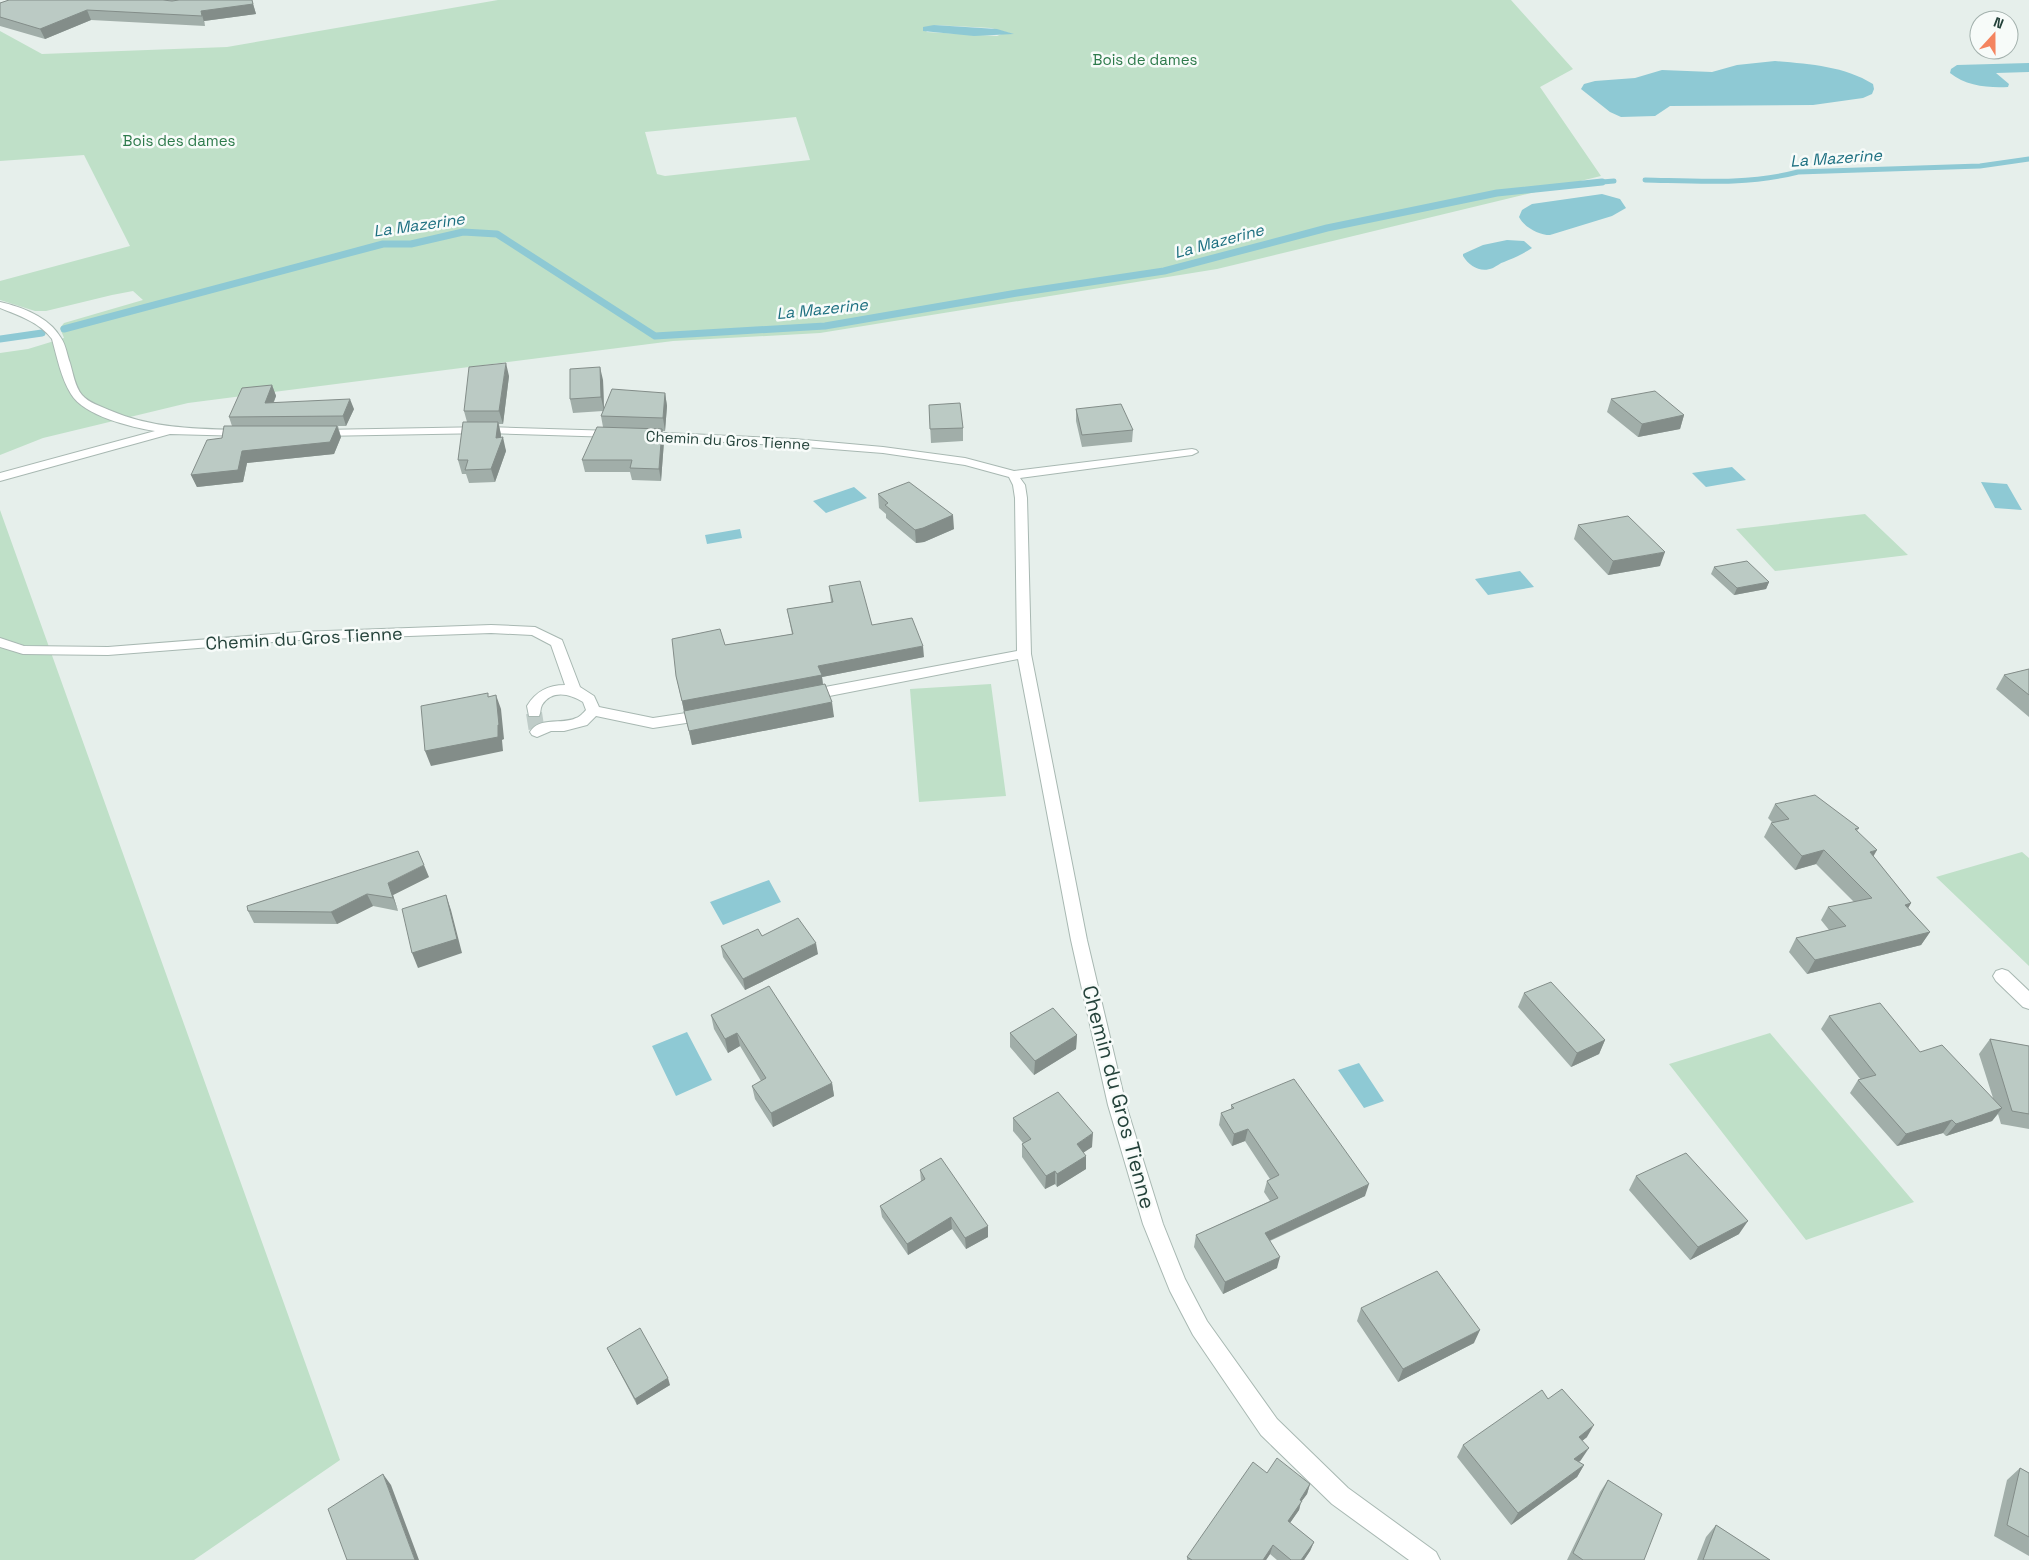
<svg xmlns="http://www.w3.org/2000/svg" width="2029" height="1560" font-family="'Space Grotesk',sans-serif">
	<style>
		.green { fill: #bfe0c8; fill-rule: evenodd }
		.water { fill: #8ec9d4 }
		.lines { fill: none; stroke-linecap: round; stroke-linejoin: round }
		.stream-far1 { stroke: #8ec9d4; stroke-width: 5 }
		.stream { stroke: #8ec9d4; stroke-width: 7 }
		.minor-tunnel { stroke: #bfccc8; stroke-width: 16; stroke-dasharray: 16 8; stroke-linecap: butt }
		.minor-casing { stroke: #a8b8b2; stroke-width: 2 }
		.minor { fill: #fff; fill-rule: evenodd }
		.wall { fill: #a1aea9 }
		.shaded-wall { fill: #838d89 }
		.building { fill: #bbcac4; stroke: #838d89 }
		.labels { text-anchor: middle; dominant-baseline: central; stroke-width: 5; stroke-linejoin: round; paint-order: stroke }
		.far-park-label { font-size: 15px; fill: #2d7a4b; stroke: #f7fbf9 }
		.far-street-label { font-size: 15px; fill: #24423a; stroke: #f7fbf9 }
		.far-water-label { font-size: 16px; font-style: italic; fill: #1c6f80; stroke: #f7fbf9 }
		.street-label { font-size: 18px; fill: #24423a; stroke: #f7fbf9 }
		.near-street-label { font-size: 21px; fill: #24423a; stroke: #f7fbf9 }
	</style>
	<rect width="100%" height="100%" fill="#e6efeb"/>
	<!-- green -->
	<path class="green" d="M498 0H1511L1573 69 1540 87 1601 176 1217 269 820 333 673 341 188 403 43 438 0 455V353L28 349 64 338 60 328 64 323 143 300 133 291 112 295 46 311H35L0 300V281L130 246 84 155 0 161V31L42 54 227 47ZM934 25 991 28 1013 34 1004 33 997 36 926 32ZM796 117 810 160 665 176 657 174 645 132Z
		M0 510 340 1460 194 1560H0Z
		M1865 514 1908 555 1775 571 1736 529Z
		M991 684 1006 796 919 802 910 689Z
		M2022 852 2029 858V966L1936 877Z
		M1770 1033 1914 1202 1806 1240 1669 1064Z"/>
	<!-- water -->
	<path class="water" d="M934 25 997 29 1014 34 974 36 923 31V27Z
		M1775 61C1809 64 1844 66 1873 84L1874 89 1872 94 1863 98 1813 105 1670 106 1655 116 1621 117 1610 112 1581 89 1584 84 1595 81 1635 78 1662 70 1712 72 1737 65Z
		M2029 63V72L1996 73 2009 84 2008 87C1988 88 1966 86 1950 73L1951 69 1957 65Z
		M1602 194 1620 199 1626 208 1612 216 1550 235C1539 235 1524 227 1519 217L1522 210 1532 204Z
		M1507 240 1524 241 1532 248C1523 254 1514 258 1504 262 1500 263 1497 266 1493 268 1481 273 1470 267 1463 256V254L1483 245Z
		M1732 467 1746 480 1706 487 1692 473Z
		M1981 482 2007 484 2022 510 1995 508Z
		M854 487 867 498 826 513 813 501Z
		M740 529 742 538 707 544 705 535Z
		M1520 571 1534 587 1488 595 1475 579Z
		M769 880 781 902 723 925 710 902Z
		M687 1032 712 1080 676 1096 652 1046Z
		M1359 1063 1384 1101 1364 1108 1338 1070Z"/>
	<g class="lines">
		<!-- stream-far1 -->
		<path class="stream-far1" d="M1645 180C1696 181 1748 185 1798 172L1980 166 2029 159
			M1590 183 1614 181"/>
		<!-- stream -->
		<path class="stream" d="M64 329 383 244H411L463 232 497 234 655 336 825 326 1017 293 1164 271 1327 228 1497 193 1602 182
			M0 339 42 333"/>
		<!-- minor-tunnel -->
		<path class="minor-tunnel" d="M534 713 537 732"/>
		<!-- minor casing -->
		<g class="minor-casing">
			<path id="minor" d="M0 302C22 307 49 317 61 338 66 345 67 355 70 363 73 373 75 387 82 395 89 403 100 406 109 410 152 429 198 429 244 430L250 433 244 436 170 434 0 481V473L155 431C131 427 84 416 71 394 61 378 57 357 52 339 39 322 20 316 0 308Z
				M488 427 614 431 620 434 614 437 488 433 320 436 314 433 320 430Z
				M644 432 794 439 883 447 965 458 1014 471 1192 449 1196 450 1198 452 1192 455 1020 478 1025 485 1027 498 1031 654 1087 940 1126 1105 1163 1224 1185 1279 1207 1321 1277 1419 1348 1488 1436 1552 1440 1560H1409L1332 1504 1261 1435 1193 1335 1170 1291 1143 1224 1108 1105 1071 940 1018 659 809 700 804 698 802 695 804 692 809 690 1017 651 1015 498 1013 485 1009 477 965 465 883 453 794 446 640 437 638 435 640 433Z
				M491 625 535 627 562 640 580 687 594 696 599 707 653 718 706 710 711 712 713 715 711 718 706 720 653 728 596 716 587 725 564 731H551L537 737 532 735 530 732C540 716 562 725 576 718 580 717 583 713 586 710L583 702C570 694 552 689 542 705 540 709 541 712 539 716H529L527 706C536 691 548 685 565 685L551 645 532 635 491 633 299 640 108 655 23 654 0 647V638L24 646 108 647 299 632Z
				M2002 969 2008 971 2029 991V1009L2023 1007 1996 981 1993 976 1996 971Z"/>
		</g>
		<!-- minor -->
		<use href="#minor" class="minor"/>
	</g>
	<!-- wall -->
	<path class="wall" d="M9 0H252L256 14 204 21 205 26 91 20 45 39 0 26V3Z
		M509 376 503 424H499L501 435V437L506 451 495 482 469 483 466 474H462L458 460 467 422 464 411Z
		M603 380 604 408 665 393 667 406 665 431H662L664 441 661 481 632 480 630 472H585L582 460 603 427 601 416 603 411 573 413 570 399Z
		M272 385 276 396 274 402 354 409 346 426H338L341 437 334 454 247 463 243 482 197 487 191 475 232 426 229 417Z
		M1611 399 1684 415 1680 429 1638 437 1607 412Z
		M929 405 963 428V441L931 443Z
		M1076 409 1133 430 1132 442 1082 447 1076 421Z
		M878 494 954 529 924 542 916 543 886 518V514L879 508Z
		M1578 525 1660 566 1608 575 1574 539Z
		M1714 567 1769 582 1766 589 1734 595 1711 574Z
		M829 586 872 625 924 657 822 677 823 684 834 717 692 745 676 676 725 645 792 634 787 609 831 602Z
		M2029 669V717L1996 689 2004 675Z
		M1775 804 1859 828 1857 831 1873 856 1911 903 1908 908 1930 932 1921 945 1807 974 1789 952 1796 938 1829 930 1821 920 1828 907 1854 902 1816 864 1795 870 1764 837 1771 823H1773L1768 818Z
		M429 877 393 895 398 911 373 906 337 924 254 923 248 911Z
		M762 936 818 954 745 990 723 957 721 946Z
		M1524 993 1605 1040 1599 1054 1571 1067 1518 1007Z
		M711 1015 832 1083 834 1096 773 1127 755 1099 752 1086 761 1081 740 1046 728 1053 714 1029Z
		M1829 1016 1920 1052 1993 1098 1979 1054 1990 1039 2029 1046V1129L2001 1124 1998 1114 1992 1121 1946 1136 1943 1133 1897 1146 1850 1093 1858 1080H1861L1821 1029Z
		M1010 1033 1077 1035 1076 1049 1034 1075 1010 1047Z
		M1231 1105 1365 1196 1270 1241 1277 1268 1223 1294 1194 1247 1196 1235 1270 1201 1264 1192 1267 1181 1270 1179 1245 1141 1232 1146 1219 1125 1221 1113 1231 1109Z
		M1013 1118 1092 1147 1083 1152 1086 1169 1057 1187 1055 1184 1045 1189 1022 1157V1144L1023 1143 1013 1131Z
		M920 1170 988 1237 966 1249 952 1229 908 1255 882 1217 880 1206 921 1182Z
		M1636 1176 1739 1234 1690 1260 1629 1190Z
		M1361 1308 1474 1343 1398 1382 1357 1321Z
		M607 1348 670 1385 637 1405 610 1354Z
		M1548 1399 1587 1437 1582 1441 1581 1460 1579 1462 1584 1465 1577 1477 1511 1525 1457 1457 1463 1445Z
		M2020 1468 2029 1473V1556L1994 1536 2007 1480Z
		M1608 1480 1644 1560H1567L1600 1492Z
		M1310 1484 1307 1494 1301 1502 1299 1510 1290 1523 1314 1542 1310 1551 1304 1560H1277L1270 1554 1266 1560H1187V1557Z
		M1716 1525 1770 1560H1697L1706 1537Z"/>
	<!-- shaded-wall -->
	<path class="shaded-wall" d="M253 4 256 14 204 21 205 26 201 11Z
		M87 10 91 20 45 39 40 29Z
		M506 363 509 376 503 424 499 411Z
		M600 367 603 380 604 411 601 397Z
		M272 385 276 396 269 413 265 403Z
		M665 393 667 406 665 431 663 418Z
		M350 399 354 409 346 426 343 416Z
		M1684 415 1680 429 1638 437 1642 424Z
		M498 422 501 435 500 444 503 437 506 451 495 482 491 469Z
		M337 426 341 437 334 454 247 463 243 482 197 487 191 475 242 451Z
		M662 429 664 441 661 481 659 469Z
		M953 515 954 529 924 542 916 543 915 530Z
		M1665 552 1660 566 1608 575 1613 561Z
		M1769 582 1766 589 1734 595 1737 588Z
		M923 646 924 657 822 677 823 686 684 712 682 701 818 666Z
		M496 695 501 709 504 739 502 740 503 751 431 766 425 751 498 725Z
		M832 702 834 717 692 745 689 731Z
		M1824 850 1816 864 1795 870 1802 856Z
		M1877 850 1869 864 1870 852Z
		M424 865 429 877 393 895 398 911 393 898 388 883Z
		M367 894 373 906 337 924 331 912Z
		M446 895 451 910 462 953 418 968 412 953Z
		M1911 903 1903 917 1905 905Z
		M1930 932 1921 945 1807 974 1815 960Z
		M816 943 818 954 745 990 743 979Z
		M737 1033 740 1046 728 1053 725 1039Z
		M1077 1035 1076 1049 1034 1075 1035 1061Z
		M1605 1040 1599 1054 1571 1067 1577 1053Z
		M832 1083 834 1096 773 1127 771 1113Z
		M2002 1108 1992 1121 1946 1136 1956 1124Z
		M1952 1120 1943 1133 1897 1146 1906 1134Z
		M1248 1129 1245 1141 1232 1146 1234 1134Z
		M1093 1133 1092 1147 1077 1157V1144Z
		M1086 1156V1169L1057 1187V1174Z
		M1055 1171V1184L1045 1189 1046 1176Z
		M1369 1184 1365 1196 1262 1244 1265 1233Z
		M951 1217 952 1229 908 1255 907 1244Z
		M1748 1221 1739 1234 1690 1260 1698 1247Z
		M988 1226V1237L966 1249 965 1238Z
		M1280 1257 1277 1268 1223 1294 1225 1282Z
		M1480 1330 1474 1343 1398 1382 1403 1369Z
		M668 1378 670 1385 637 1405 635 1399Z
		M1594 1425 1587 1437 1572 1449 1579 1437Z
		M1589 1448 1581 1460 1567 1471 1574 1459Z
		M1584 1465 1577 1477 1511 1525 1518 1513Z
		M383 1474 391 1485 419 1560H415Z
		M1310 1484 1307 1494 1301 1502 1299 1510 1285 1530 1288 1521Z
		M1314 1542 1310 1551 1304 1560H1301Z
		M1273 1545 1270 1554 1266 1560H1263Z"/>
	<!-- building -->
	<path class="building" d="M9 0H163L172 1 179 0H252L253 4 201 11 202 16 87 10 40 29 0 17V3Z
		M506 363 499 411H464L469 367Z
		M600 367 601 397 570 399V369Z
		M272 385 265 403 350 399 343 416 229 417 242 388Z
		M612 389 665 393 663 418 601 416Z
		M1655 391 1684 415 1642 424 1611 399Z
		M960 403 963 428 930 429 929 405Z
		M1121 404 1133 430 1082 435 1076 409Z
		M463 422H498L496 438 503 437 491 469 465 470 468 460H458Z
		M224 426H337L330 442 242 451 238 470 191 475 207 440 222 438Z
		M597 427 662 429 659 469 630 468 632 460H582Z
		M909 482 953 515 923 528 915 530 885 505 888 503 878 494Z
		M1628 516 1665 552 1613 561 1578 525Z
		M1747 561 1769 582 1737 588 1714 567Z
		M860 581 872 625 912 618 923 646 818 666 822 675 682 701 676 676 672 639 720 629 725 645 793 634 787 609 833 602 829 586Z
		M2029 669V695L2004 675Z
		M825 684 832 702 689 731 684 711Z
		M488 693V697L496 695 499 725H498V737L425 751 421 706Z
		M1815 795 1859 828 1855 829 1877 850 1870 852 1911 903 1905 905 1930 932 1815 960 1796 938 1846 926 1828 907 1872 898 1824 850 1802 856 1771 823 1789 819 1775 804Z
		M418 851 424 865 388 883 393 898 367 894 331 912 248 911 247 906Z
		M446 895 457 939 412 953 402 909Z
		M798 918 816 943 743 979 721 946 758 929 762 936Z
		M1551 982 1605 1040 1577 1053 1524 993Z
		M769 986 832 1083 771 1113 752 1086 766 1078 737 1033 725 1039 711 1015Z
		M1880 1003 1920 1052 1942 1045 2002 1108 1956 1124 1952 1120 1906 1134 1858 1080 1876 1075 1829 1016Z
		M1053 1008 1077 1035 1035 1061 1010 1033Z
		M1990 1039 2029 1046V1114L2012 1111Z
		M1294 1079 1369 1184 1265 1233 1280 1257 1225 1282 1196 1235 1278 1198 1267 1181 1279 1175 1248 1129 1234 1134 1221 1113 1234 1108 1231 1105Z
		M1058 1092 1093 1133 1077 1144 1086 1156 1057 1174 1055 1171 1046 1176 1022 1144 1031 1139 1013 1118Z
		M1686 1153 1748 1221 1698 1247 1636 1176Z
		M941 1158 988 1226 965 1238 951 1217 907 1244 880 1206 925 1179 920 1170Z
		M1437 1271 1480 1330 1403 1369 1361 1308Z
		M640 1328 668 1378 635 1399 607 1348Z
		M1562 1389 1594 1425 1579 1437 1589 1448 1574 1459 1584 1465 1518 1513 1463 1445 1542 1390 1548 1399Z
		M1277 1458 1310 1484 1300 1500 1302 1501 1288 1521 1314 1542 1301 1560H1291L1273 1545 1263 1560H1192L1187 1557 1253 1462 1267 1473Z
		M2020 1468 2029 1473V1537L2007 1525Z
		M383 1474 415 1560H347L328 1509Z
		M1608 1480 1662 1514 1644 1560H1583L1573 1553Z
		M1716 1525 1770 1560H1703Z"/>
	<g class="labels">
		<!-- far-park labels -->
		<g class="far-park-label">
			<text x="1145" y="59">Bois de dames</text>
			<text x="179" y="140">Bois des dames</text>
		</g>
		<!-- far-street labels -->
		<g class="far-street-label">
			<text transform="translate(728 440) rotate(3)">Chemin du Gros Tienne</text>
		</g>
		<!-- far-water labels -->
		<g class="far-water-label">
			<text transform="translate(1836 158) rotate(-4)">La Mazerine</text>
			<text transform="translate(419 225) rotate(-8)">La Mazerine</text>
			<text transform="translate(1219 241) rotate(-15)">La Mazerine</text>
			<text transform="translate(822 309) rotate(-6)">La Mazerine</text>
		</g>
		<!-- street labels -->
		<g class="street-label">
			<text transform="translate(304 638) rotate(-3)">Chemin du Gros Tienne</text>
		</g>
		<!-- near-street labels -->
		<g class="near-street-label">
			<text transform="translate(1119 1097) rotate(75)">Chemin du Gros Tienne</text>
		</g>
	</g>
	<!-- north arrow -->
	<g transform="translate(1994 35) rotate(21)"><circle r="24" fill="#f7fbf9" stroke="#a3b1ad"/>
	<path d="M0-4L9 19L0 12L-9 19Z" fill="#f4845f"/>
	<text y="-8" font-size="14" font-weight="bold" text-anchor="middle" fill="#24423a">N</text>
	</g>
</svg>
